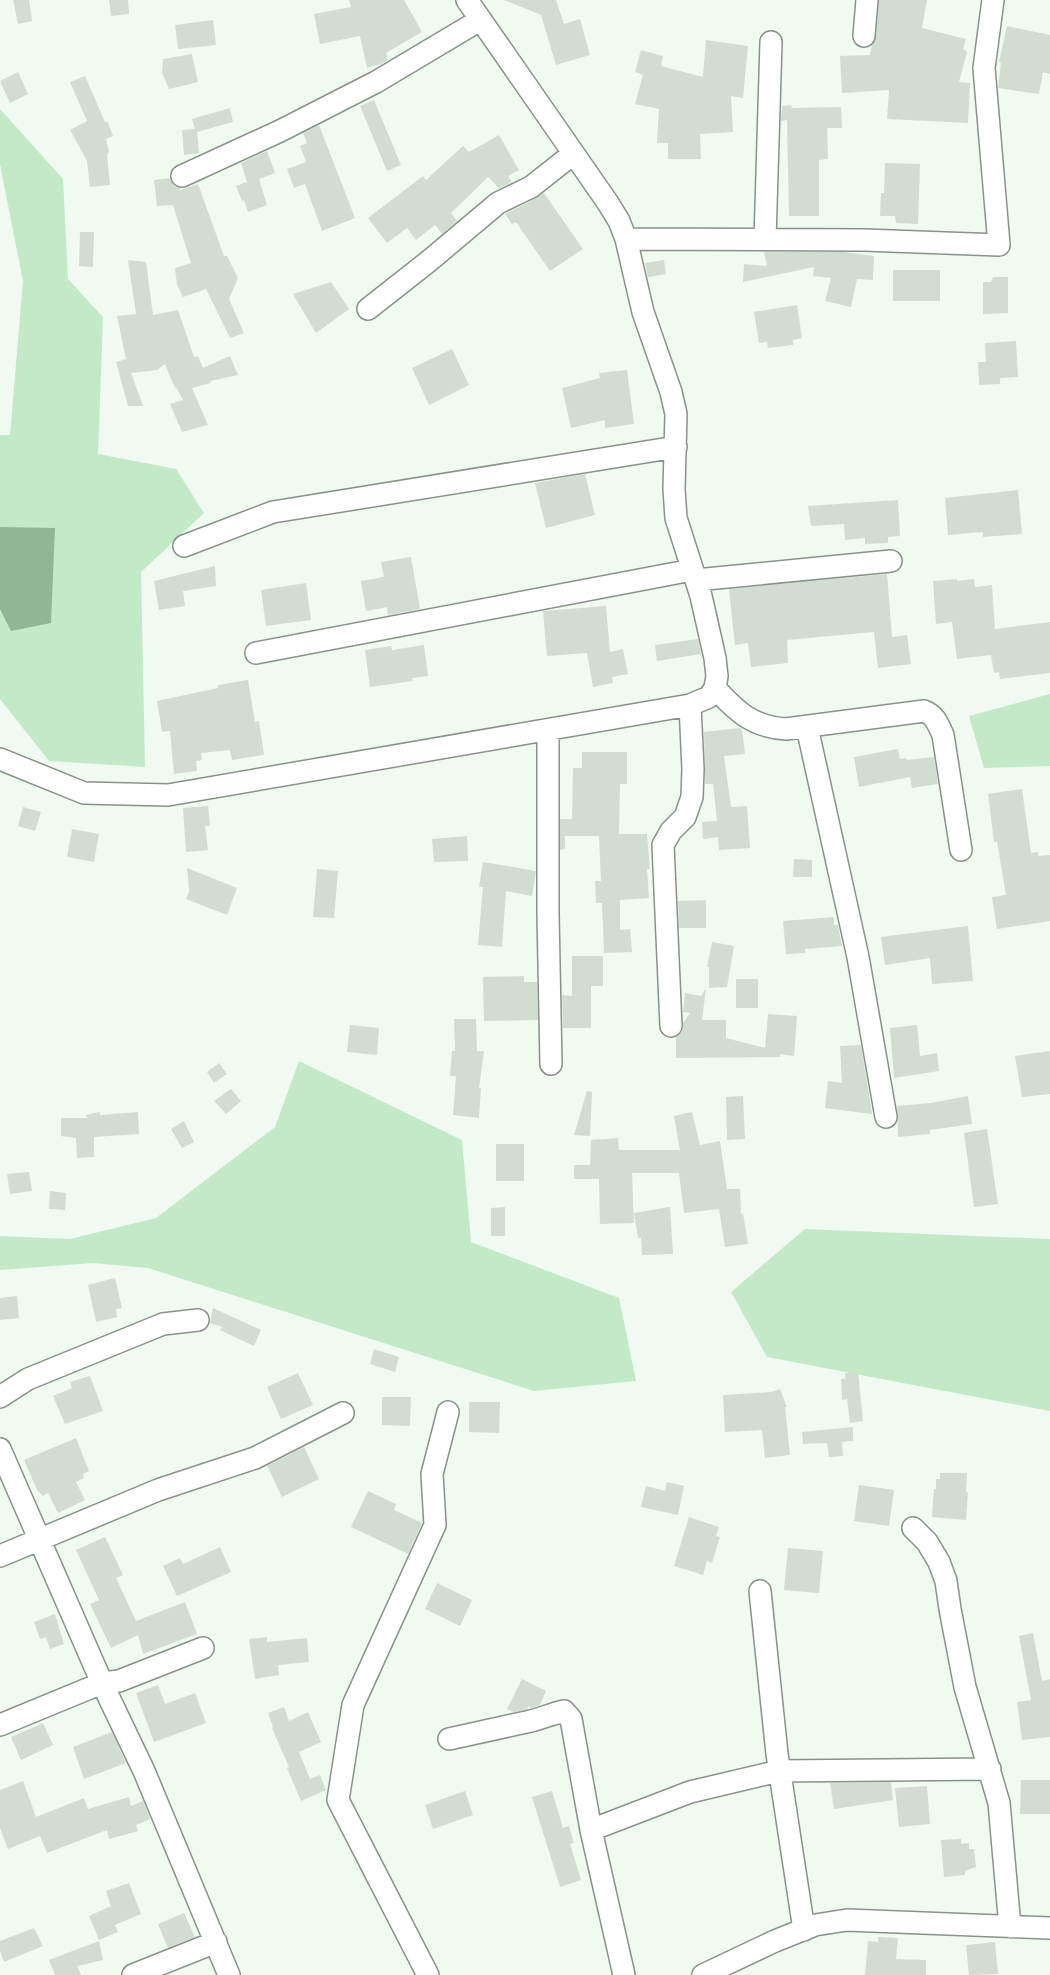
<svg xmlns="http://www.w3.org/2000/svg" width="1050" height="1975" font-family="Helvetica,sans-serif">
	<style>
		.green { fill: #c3e9c9 }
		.water { fill: #90b697 }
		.building { fill: #d2dcd3 }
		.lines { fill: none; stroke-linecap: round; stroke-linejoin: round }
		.minor-casing { stroke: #89928a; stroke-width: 24 }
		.minor { stroke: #fff; stroke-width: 21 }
	</style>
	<rect width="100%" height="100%" fill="#f0faf1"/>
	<!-- green -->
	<path class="green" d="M0 109 63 179 68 279 103 317 98 454 176 469 204 513 141 572 145 767 49 761 0 699V435H10L23 281 0 164Z
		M1050 694V766L984 768 969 716Z
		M299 1061 462 1140 471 1242 619 1298 636 1381 534 1391 148 1268 93 1263 0 1270V1236L70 1239 156 1218 275 1127Z
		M805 1229 1050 1239V1411L767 1357 731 1292Z"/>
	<!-- water -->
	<path class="water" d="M0 527 55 528 51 623 11 631 0 609Z"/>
	<!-- building -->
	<path class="building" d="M13 0H29L32 21 18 24Z
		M109 0H128L129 14 111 16Z
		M349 0H404L422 32 386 53 388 60 381 64 367 68 360 36 320 44 314 14 351 7Z
		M504 0H556L564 24 580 19 590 55 556 65 541 15Z
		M879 0H927L922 28 966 39 963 49 967 52 959 82 970 83 968 123 887 119 889 90 842 93 840 56 870 55 872 45 876 37Z
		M213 20 216 45 178 49 175 25Z
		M1007 26 1050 35V74L1043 72 1039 94 998 88 1001 63 999 62Z
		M706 40 748 46 743 98 731 96 733 132 700 134 701 159H668V143H657L659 109 635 104 643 75 635 72 641 50 663 56 661 66 703 77Z
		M192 54 198 82 169 89 162 73 163 59Z
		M18 72 28 94 10 103 0 81Z
		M85 76 105 122 107 121 113 136 106 139 109 152 107 155 110 185 90 187 87 161 70 130 87 121 70 82Z
		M374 100 401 165 387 171 360 106Z
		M791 105 792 108 841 107 842 128H827L828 159 819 160V216H789L787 120 781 121 782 106Z
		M230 108 233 122 197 132 199 153 184 155 182 130 195 129 192 119Z
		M319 125 355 218 322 231 305 184 294 188 287 169 306 162 300 146 307 143 303 133Z
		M499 135 519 170 508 176 512 182 499 188 488 177 451 213 457 221 442 234 435 225 416 240 407 228 387 243 368 218 423 176 426 180 463 146 469 152Z
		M267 151 275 173 259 179 267 205 248 212 244 200 242 201 236 186 247 182 241 163Z
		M885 163 920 164 918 224 896 223 895 216H880L881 193H884Z
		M170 178 174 186 180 188V190L198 184 224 256H227L238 278 229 299 244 333 230 338 206 289 183 297 177 285 175 268 191 263 173 205 157 206 154 180Z
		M544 193 583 249 550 271 516 222 512 224 505 214 527 203Z
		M80 232H94L93 267 79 266Z
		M764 252H844L874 256 873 280 857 279 851 307 825 301 831 278 813 276 814 267 743 282 744 264 767 266Z
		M128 260 146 262 153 315 178 310 194 357 198 356 203 368 230 356 238 375 210 381 211 383 192 388 208 425 182 432 170 404 183 400 176 387 175 388 165 364 157 370 131 373 143 406H128L116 362 126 359 117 316 136 314Z
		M664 260 666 274 648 277 645 263Z
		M893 270H940V301H893Z
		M993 277H1008V313L983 314V282H991Z
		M331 282 349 309 316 333 293 294Z
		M797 305 802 338 793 340V345L768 348 767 342 759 343 754 312Z
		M1016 341 1018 377 1000 378V384L979 385 978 362H986L985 343Z
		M452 349 469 385 429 405 412 368Z
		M627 370 634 424 605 428V420L571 428 562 388 600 378 599 373Z
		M585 474 595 515 546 528 535 483Z
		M1018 490 1022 534 983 537V532L948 535 945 498Z
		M898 500 900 536 888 537V543L865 544V538L845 540 844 524 811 526 808 506Z
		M411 557 420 609 388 615 387 607 366 611 361 581 384 577 381 562Z
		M215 566 216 586 183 591 185 606 159 610 154 581Z
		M887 574 892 637 907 635 911 664 878 668 874 632 787 640 788 663 751 667 748 643 735 645 729 589Z
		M957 579V581L974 579 975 587 992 585 995 629 1050 622V673L1000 679 999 672 994 673 991 655 957 659 952 622 936 624 933 581Z
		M306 583 311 620 266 626 261 590Z
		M606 606 610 652 623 649 628 674 612 677 613 683 593 687 587 653 547 656 543 611Z
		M698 639 701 654 657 661 655 645Z
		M424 645 428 676 412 678 413 681 370 687 365 650 391 646 392 650Z
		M248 680 255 722 259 721 264 755 232 760 230 750 201 753 202 760 196 761 197 771 174 774 170 731 162 732 157 701 218 688V685Z
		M740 728 742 729 745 754 724 756 731 807 747 806 750 848 719 850 718 837 703 839 702 822 717 821 713 784H705L704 732Z
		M898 749 900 759 906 758 907 760 934 757 938 784 912 788 910 777 859 787 854 757Z
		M582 752H627V784H620L619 834H647L650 869H647L649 898 620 900V930L630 929 632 952 604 953 602 903H596L595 881H601L599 836H565V849L560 850V819H572L573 768H582Z
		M1022 789 1031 853 1038 852V856L1050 855V921L997 929 992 897 1006 895 997 842H994L988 794Z
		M208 806 210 826H205L208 850 186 852 183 808Z
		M23 807 41 812 35 831 18 826Z
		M72 829 99 834 94 862 67 857Z
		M467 836 468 861 434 862 432 839Z
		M794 859 812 860V877H793Z
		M483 862 536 871 532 896 506 891 502 947 478 945 483 887H479Z
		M187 868 237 888 227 915 186 899 190 889H189Z
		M317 869 338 871 334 918 313 917Z
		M706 900V928H679L678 901Z
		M834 917V925H838L842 946 805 949V953L786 954 783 921Z
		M968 926 973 981 932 984 930 958 885 965 881 937Z
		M712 942 734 946 727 987 709 988V967H707Z
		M572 956H603V986H591V1028H563L562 995 572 996Z
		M524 976V982H537L538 1020 484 1021 483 977Z
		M736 979H758V1008H736Z
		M706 988 702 1020H726V1038L765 1048 768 1014 797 1016 794 1056 780 1054V1057L676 1058V1037L682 1032 683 1023 690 1013 683 1012 685 993 701 996Z
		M454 1019H476L477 1051H484L479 1088H481L479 1118 453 1115 456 1076H450L452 1051H455Z
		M350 1025 379 1028 377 1055 347 1052Z
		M917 1025 920 1056 937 1053 939 1071 894 1078 890 1028Z
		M861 1045 872 1114 825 1108 828 1081 842 1083 840 1046Z
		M1050 1051V1094L1022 1097 1015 1056Z
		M219 1063 227 1074 214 1083 207 1072Z
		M231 1089 241 1101 226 1114 214 1101Z
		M587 1091 592 1092 590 1136 574 1135Z
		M743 1096 745 1139 727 1140 726 1097Z
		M968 1096 972 1124 930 1130V1134L898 1137 897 1106 931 1103Z
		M100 1112V1115L138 1112 139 1134 94 1137V1157L77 1158 76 1138 61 1136V1118H87L86 1115Z
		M692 1112 700 1145 720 1141 727 1189H740L741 1214 743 1213 748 1244 725 1247 719 1209 684 1213 679 1173H632L634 1223 600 1224 599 1179H574V1165H590L591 1140 618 1138 619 1150H680L674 1116Z
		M184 1121 194 1142 182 1148 171 1129Z
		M987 1129 998 1204 974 1207 964 1133Z
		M496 1144H524V1181H496Z
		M29 1172 32 1191 10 1194 7 1174Z
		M50 1191 66 1193 65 1210 49 1209Z
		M505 1207V1236H491V1208Z
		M670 1207 673 1254 642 1255 641 1238H638L634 1213Z
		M115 1278 122 1308 116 1309 117 1317 96 1322 88 1285Z
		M17 1296 19 1318 0 1320V1298Z
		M213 1308 261 1330 254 1346 220 1330 222 1327 210 1323Z
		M374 1349 399 1357 395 1372 370 1364Z
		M858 1372 863 1421 850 1423 847 1399 842 1400 841 1379H845V1373Z
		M298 1373 313 1405 281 1419 267 1387Z
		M90 1376 103 1411 65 1424 53 1396 72 1388 70 1382Z
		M780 1389 787 1407H785L790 1455 765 1458 762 1430 725 1432 723 1395 771 1392Z
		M382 1397H411L410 1426 382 1425Z
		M469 1402H500L499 1433 469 1432Z
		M853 1427V1441L842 1442 843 1456 829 1457 827 1443 803 1444 802 1432Z
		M76 1438 89 1471 83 1474 84 1478 76 1482 85 1500 58 1513 48 1493 43 1496 37 1490 24 1460Z
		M304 1447 319 1479 282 1497 267 1466Z
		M940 1473H967L966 1492H968L966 1520 932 1517 934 1489H936V1479H940Z
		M667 1482 684 1486 678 1515 641 1507 646 1486 665 1491Z
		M859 1485 894 1490 889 1526 854 1521Z
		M368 1491 396 1504 394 1510 422 1523 408 1554 351 1527Z
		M689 1517 719 1527 716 1536 720 1537 712 1563 707 1561 703 1575 674 1566Z
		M105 1537 123 1575 116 1578 136 1621 185 1602 197 1634 143 1654 138 1635 111 1648 90 1604 99 1600 76 1550Z
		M220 1547 231 1572 177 1596 163 1566 180 1558 183 1564Z
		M788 1548 823 1551 819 1593 784 1590Z
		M437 1583 472 1600 460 1626 425 1609Z
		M55 1614 64 1644 50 1649 46 1637 40 1639 34 1622Z
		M1033 1633 1042 1681 1050 1679V1737L1022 1740 1017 1702 1031 1700 1019 1636Z
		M267 1637V1642L307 1638 309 1662 278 1665 279 1675 255 1679 249 1639Z
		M522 1679 546 1691 540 1705 531 1708 528 1706 527 1709 514 1712 507 1709Z
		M158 1685 165 1704 195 1693 206 1723 154 1742 136 1693Z
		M284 1707 289 1721 308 1712 321 1742 299 1752 310 1779 320 1775 326 1790 301 1801 287 1768 289 1767 272 1728 273 1727 268 1713Z
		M43 1723 53 1745 21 1760 11 1737Z
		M112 1732 126 1763 84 1779 73 1747Z
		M1021 1780H1050V1814H1020Z
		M23 1781 36 1817 84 1798 88 1809 129 1797 131 1806 143 1801 150 1819 136 1825 138 1831 109 1839 107 1830 47 1853 40 1836 8 1849 0 1828V1790Z
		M891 1782 893 1800 834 1809 830 1783Z
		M927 1786 930 1824 899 1827 895 1788Z
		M465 1791 473 1815 433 1829 425 1805Z
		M552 1791 563 1828 569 1826 574 1843 570 1844 581 1880 560 1887 532 1797Z
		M961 1839V1844L969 1843V1849H974L976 1867 965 1871V1875L944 1877 941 1840Z
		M129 1883 141 1914 115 1925 118 1932 99 1940 89 1916 111 1906 106 1891Z
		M184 1913 195 1937 168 1948 158 1924Z
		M34 1928 43 1946 4 1962 0 1951V1941Z
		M878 1937 898 1938 896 1959 926 1960V1975H865L868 1941 878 1942Z
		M99 1941 103 1960 77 1966 81 1975H55L49 1960Z
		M995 1942 998 1974 969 1975 966 1945Z"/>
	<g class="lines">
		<!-- minor casing -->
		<g class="minor-casing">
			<path id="minor" d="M864 36 867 0
				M182 176 280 131 376 82 480 20
				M626 239 864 240 999 245 984 68 993 0
				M765 239 771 42
				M368 309 429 261 498 203 531 187 573 154
				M184 546 273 512 676 447
				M696 580 891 561
				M256 653 692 570
				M715 688C737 712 753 727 786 729L924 711C935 715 938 724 943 735L961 850
				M807 727 858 957 886 1117
				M548 730V914L551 1064
				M0 759 84 793 168 795 690 705 709 697 715 688 717 676 715 658 701 596 676 518 674 489 676 414 671 392 643 312 626 239 619 221 608 203 467 0
				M671 1026 663 845 671 831 685 817 692 797 693 769 690 705
				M0 1397 28 1379 163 1324 198 1320
				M0 1449 102 1683 0 1725
				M913 1528 927 1542 939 1562 946 1581 950 1609 965 1687 999 1803 1010 1927
				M0 1556 158 1490 255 1458 343 1413
				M760 1591 777 1754 804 1930
				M203 1648 119 1681 102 1683 144 1771 229 1975
				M449 1739 531 1721C542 1718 552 1714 564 1711L571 1719 591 1830 624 1975
				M591 1830 690 1792 779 1771 990 1769
				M133 1975 216 1942
				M428 1975 338 1800 353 1705 435 1525 432 1474 448 1412
				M703 1975 775 1941 815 1925 847 1920 1050 1928"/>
		</g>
		<!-- minor -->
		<use href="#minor" class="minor"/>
	</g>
</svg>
